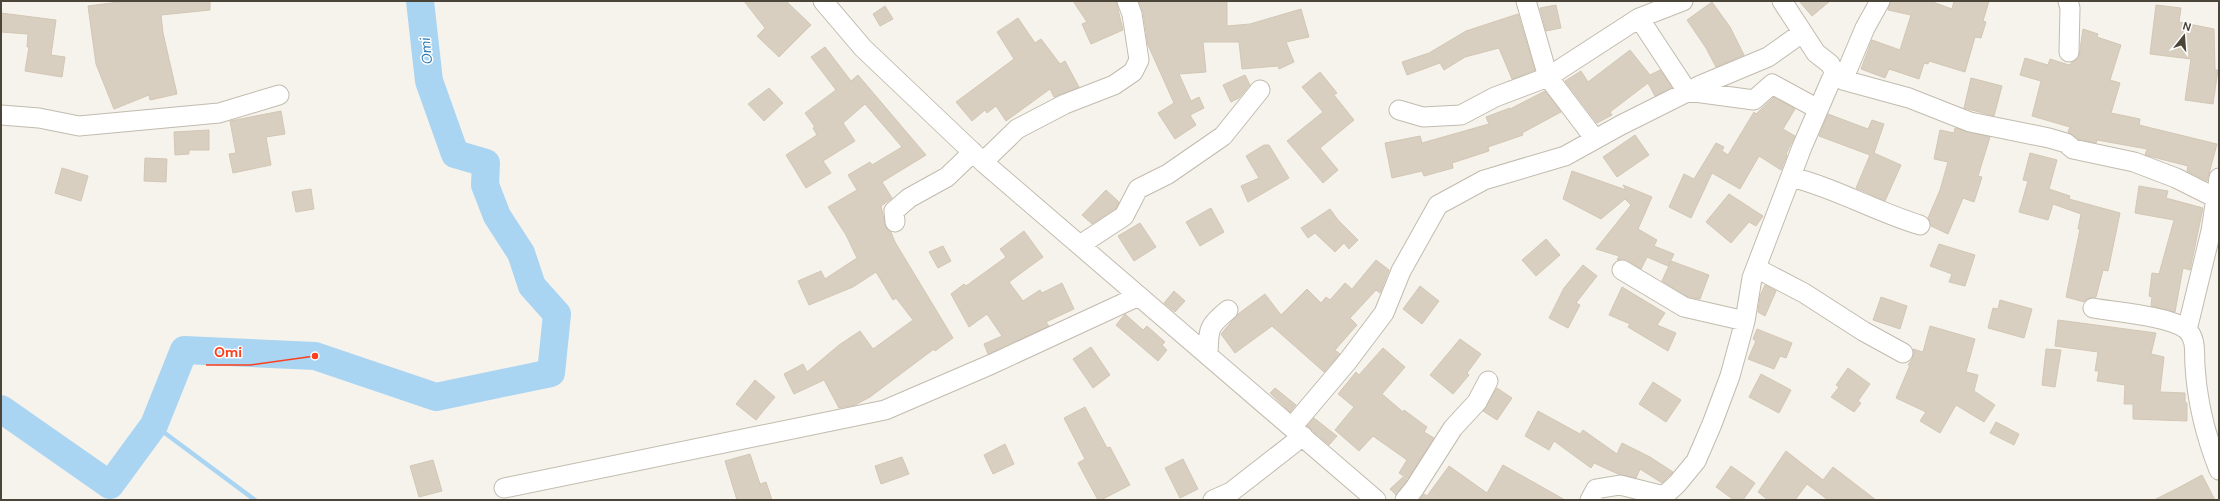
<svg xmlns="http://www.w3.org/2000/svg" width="2220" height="501" font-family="'DM Sans',sans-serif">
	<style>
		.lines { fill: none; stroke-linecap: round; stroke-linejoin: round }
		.stream { stroke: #a9d4f2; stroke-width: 4.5 }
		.river { stroke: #a9d4f2; stroke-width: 28 }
		.building { fill: #d8cfc1; stroke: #d3c7b4 }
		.minor-casing { stroke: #c2bbae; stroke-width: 21 }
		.minor { stroke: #fff; stroke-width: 19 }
		.labels { text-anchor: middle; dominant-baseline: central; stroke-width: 3; stroke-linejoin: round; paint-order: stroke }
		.water-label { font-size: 14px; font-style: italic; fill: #2e7ab2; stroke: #fff }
		.leader { fill: none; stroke: #fc3f1d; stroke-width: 1.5 }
		.callout-dot { fill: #fc3f1d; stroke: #fff; stroke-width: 1.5 }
		.callout-label { font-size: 14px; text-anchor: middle; font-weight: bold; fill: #fc3f1d; stroke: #fff; stroke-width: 3; stroke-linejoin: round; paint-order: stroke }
	</style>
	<rect width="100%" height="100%" fill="#f6f3ec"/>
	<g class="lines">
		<!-- stream -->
		<path class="stream" d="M154 425 255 500"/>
		<!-- river -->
		<path class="river" d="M1 409 110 485 154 425 184 350 315 356 436 397 551 373 557 314 532 286 521 253 497 216 485 185 486 163 455 154 429 81 420 1"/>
	</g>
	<!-- building -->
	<path class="building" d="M126 1H210V10L161 15 163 33 177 94 150 100 149 95 114 109 96 64 88 6Z
		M744 1H786L811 25 779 57 757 36 765 28Z
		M1073 1H1116L1123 30 1091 44 1082 24 1087 22Z
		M1139 1H1227V26L1250 24 1301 9 1309 37 1286 42 1294 62 1279 69 1278 66 1242 69 1239 42H1203L1206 72 1179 74 1191 101 1199 97 1204 108 1190 115 1196 125 1175 139 1158 113 1174 103 1148 45 1143 12Z
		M1799 1H1830L1812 16Z
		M1891 1H1930L1952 9 1954 1H1989L1983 21 1986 22 1981 38 1975 37 1965 72 1929 61 1928 64 1924 63 1919 79 1889 69 1885 78 1861 69 1872 40 1900 50 1911 15 1888 10Z
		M1712 2 1730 27 1744 55 1716 67 1706 48 1687 20Z
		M1556 5 1561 28 1546 31 1540 8Z
		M2156 5 2181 8 2179 22 2214 29 2215 70H2218L2213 104 2185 100 2191 59 2150 54Z
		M885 6 893 19 880 26 873 14Z
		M1 13 56 20 51 55 65 57 62 77 25 71 29 47H27L28 34 1 32Z
		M1518 14 1535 70 1512 79 1499 48 1465 57 1444 70 1440 63 1407 75 1402 62 1429 53 1466 31Z
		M1018 18 1035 43 1041 39 1060 64 1065 61 1079 87 1054 97 1050 89 1006 121 996 106 987 113 985 110 972 121 956 102 1014 59 997 32Z
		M2083 29 2098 34 2097 37 2121 45 2110 80 2120 83 2111 113 2140 119 2139 125 2217 144 2207 181 2187 171 2188 166 2145 155 2147 149 2097 140 2096 143 2078 139 2068 132 2070 127 2032 116 2041 81 2020 75 2025 58 2048 65 2050 59 2069 65 2079 57Z
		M825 47 851 81 858 75 926 155 882 182 892 198 881 206 886 228 891 232 895 242 953 338 935 351 934 349 870 397 855 405 839 408 824 380 794 394 784 374 803 364 807 372 839 345 860 331 873 349 913 320 896 298 893 300 876 272 853 287 809 305 798 281 821 271 825 279 857 258 846 235 828 207 857 190 848 175 870 162 872 165 902 147 865 104 843 123 855 141 823 161 831 173 806 188 786 155 817 135 813 128 815 127 805 113 836 90 811 57Z
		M1630 50 1650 75 1660 70 1672 87 1655 96 1648 83 1610 112 1612 115 1597 123 1565 81 1581 71 1588 82Z
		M1320 72 1337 93 1334 95 1354 120 1320 148 1338 170 1323 183 1287 141 1323 112 1302 87Z
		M1245 75 1250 85 1239 98 1231 102 1223 85Z
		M1971 78 2002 86 1994 116 1964 108Z
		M769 88 783 103 764 121 748 104Z
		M1545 91 1561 112 1522 133 1523 135 1488 147 1489 151 1452 163 1453 168 1424 176 1422 171 1392 178 1385 143 1420 136 1422 143 1489 124 1486 117 1510 108V109Z
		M1774 97 1795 109 1783 129 1795 136 1786 154 1787 155 1781 170 1759 156 1740 189 1712 173 1691 218 1669 207 1684 174 1694 179 1716 143 1724 147 1722 151 1728 155 1754 112 1756 114Z
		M281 111 285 134 266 137 271 165 233 173 229 154 236 153 230 121Z
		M1828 114 1868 129 1872 120 1884 124 1874 153 1901 165 1885 201 1856 188 1870 155 1819 136Z
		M1955 128 1990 137 1978 176 1982 177 1974 202 1963 198 1948 234 1931 226 1928 218 1940 190 1948 162 1934 159 1940 130 1954 133Z
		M209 130V150H189V154L175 155 174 132Z
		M1635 135 1649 155 1617 177 1603 157Z
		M1264 145H1269L1289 178 1248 202 1241 186 1259 178 1246 156Z
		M2030 153 2057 160 2049 189 2070 196 2069 199 2120 213 2108 271 2103 270 2096 297 2089 298 2084 302 2066 297 2080 229H2078L2081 214 2053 204 2048 220 2019 212 2028 181 2023 180Z
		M145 158 167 159 166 182 144 181Z
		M62 168 88 176 81 201 55 193Z
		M1572 171 1626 190 1623 185 1652 197 1638 229 1657 240 1654 246 1674 254 1668 266 1647 257 1641 269 1627 260H1617L1619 256 1596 249 1631 205 1625 199 1601 219 1563 199Z
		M2139 186 2168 191 2166 198 2203 208 2190 270 2183 268 2175 312 2151 306 2152 297 2149 296 2152 273 2159 274 2174 220 2135 213Z
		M311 189 314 209 296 212 292 192Z
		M1106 190 1119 202 1116 208 1092 224 1082 215Z
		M1729 194 1763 216 1756 226 1749 222 1731 243 1706 222Z
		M1211 208 1224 232 1200 246 1186 222Z
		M1330 209 1338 220 1358 240 1349 249 1344 243 1335 252 1315 233 1308 238 1301 228Z
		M1140 223 1156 247 1134 261 1118 236Z
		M1024 231 1043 257 1009 282 1023 301 1040 290 1042 293 1062 283 1074 309 1046 322 1049 326 988 354 984 344 1002 336 987 314 969 327 951 294 964 284 966 286 1006 257 1000 249Z
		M1546 239 1560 255 1536 276 1522 260Z
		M1939 244 1975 255 1965 286 1949 282 1952 274 1930 266Z
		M943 246 951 261 938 268 929 252Z
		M1376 260 1389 270 1380 293 1376 290 1350 318 1357 325 1335 350 1340 354 1324 372 1272 326 1235 353 1221 334 1238 314 1265 294 1281 315 1307 289 1321 303 1326 297 1330 300 1345 283 1352 289Z
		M1671 261 1709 275 1700 299 1688 297 1662 281Z
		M1583 265 1597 276 1576 303 1580 305 1568 328 1549 318 1564 288Z
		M1765 285 1776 291 1765 316 1758 312 1760 296Z
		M1420 286 1439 301 1422 324 1403 309Z
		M1622 287 1665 313 1657 325 1676 333 1668 351 1628 327 1630 324 1609 315Z
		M1174 291 1185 301 1175 312 1164 303Z
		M1881 297 1907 306 1900 329 1873 320Z
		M2000 300 2032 309 2024 338 1988 328 1993 308 1998 309Z
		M1125 314 1143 330 1147 326 1165 342 1162 345 1167 350 1158 361 1116 325Z
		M2058 320 2156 333 2151 354 2164 357 2160 392 2185 393V402L2187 403V421L2133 419V404H2124L2125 385 2097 381 2099 371H2095L2098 352 2055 346Z
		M1930 326 1975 339 1966 372 1978 375 1974 391 1995 405 1984 422 1956 405 1940 433 1920 421 1926 412 1896 398 1910 365H1908L1913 358V349L1923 352Z
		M1757 329 1792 343 1786 358 1780 356 1774 369 1748 359 1756 341 1753 339Z
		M1460 339 1481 354 1467 373 1469 375 1453 394 1430 375Z
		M1091 347 1110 375 1093 388 1073 359Z
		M1383 348 1405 367 1382 394 1403 412 1404 410 1427 427 1424 432 1434 438 1408 479 1399 473 1407 460 1373 436 1359 451 1335 430 1354 407 1338 394 1356 372 1359 375Z
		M2046 349 2061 350 2055 387 2042 385Z
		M1848 368 1870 384 1858 401 1861 403 1854 412 1831 397 1839 387 1836 385Z
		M1761 374 1791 390 1779 413 1749 397Z
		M755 380 775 397 756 420 736 404Z
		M1653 382 1681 400 1666 422 1639 404Z
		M1275 388 1296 405 1290 412 1270 393Z
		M1497 388 1512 398 1497 420 1483 411Z
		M1085 407 1107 448 1110 447 1130 485 1101 500H1098L1078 463 1085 459 1064 418Z
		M1538 411 1580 434 1583 430 1617 454 1622 443 1650 457 1673 472 1662 483 1640 469 1636 478 1618 474 1594 463 1591 468 1554 441 1549 450 1525 436Z
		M1314 418 1337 436 1329 445 1307 426Z
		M1996 422 2019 434 2014 445 1990 433Z
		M1005 444 1014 464 993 474 984 455Z
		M1786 451 1823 480 1833 467 1876 500H1828L1807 484 1795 500H1768L1758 492Z
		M750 454 760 484 766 482 772 500H737L725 461Z
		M902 457 909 474 881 484 875 466Z
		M1183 459 1198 489 1180 498 1165 468Z
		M433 460 442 491 419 497 410 466Z
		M1503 465 1565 500H1419L1424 494 1427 496 1449 466 1487 493Z
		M1731 466 1755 483 1743 500H1734L1716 487Z
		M2202 475 2215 500H2154L2178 488Z
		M1403 477 1407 480 1396 495 1390 489Z"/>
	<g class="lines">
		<!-- minor casing -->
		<g class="minor-casing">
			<path id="minor" d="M823 1 863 48 983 162 1376 500
				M1526 1 1548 77 1595 139
				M1782 1 1816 53 1830 64 1836 75 1843 80 1909 98 1970 122 2049 138 2066 143 2073 149 2134 162 2176 178 2216 198 2211 231 2187 330
				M2068 1 2070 8 2069 52
				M1639 18 1687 91 1754 100 1772 84 1818 109
				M1843 80 1865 28 1880 1
				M1399 110 1423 117 1461 115 1495 97 1548 77 1639 18 1683 1
				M1 115 39 118 79 126 219 113 279 95
				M983 162 1017 129 1065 104 1114 85 1133 72 1139 60 1132 14 1127 1
				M1791 177C1836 188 1876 212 1920 225
				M2216 198 2219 178
				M895 222 894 211 909 198 947 177 973 152
				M1080 245 1124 216 1138 189 1168 174 1223 136 1260 90
				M1756 268 1804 293 1863 331 1903 353
				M1622 270 1684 307 1745 321
				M2093 308C2116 312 2169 316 2186 329 2197 338 2194 353 2195 366 2197 401 2206 437 2219 470
				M1208 355C1209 329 1207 327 1228 310
				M1292 427 1347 362 1384 313 1401 271 1438 205 1484 180 1565 156 1621 125 1701 85 1768 57 1802 33
				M504 488 885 410 992 364 1139 296
				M1213 500 1231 492 1303 436
				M1405 500 1414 489 1453 428 1477 402 1488 381
				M1590 500 1596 489 1620 485 1664 496 1677 484 1696 461 1712 424 1730 376 1745 321 1752 278 1802 147 1831 80 1836 75"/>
		</g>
		<!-- minor -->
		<use href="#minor" class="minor"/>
	</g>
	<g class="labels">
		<!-- water labels -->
		<g class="water-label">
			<text transform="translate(426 51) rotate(-96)">Omi</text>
		</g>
	</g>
	<!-- callouts -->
	<path class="leader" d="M315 356L250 365H206"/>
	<circle class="callout-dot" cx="315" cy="356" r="4"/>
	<g class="callout-label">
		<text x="228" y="357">Omi</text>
	</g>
	<!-- border -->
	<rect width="2220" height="501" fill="none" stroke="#4b4439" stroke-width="4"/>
	<!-- north arrow -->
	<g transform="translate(2184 36) rotate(17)" stroke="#ffffff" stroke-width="3" paint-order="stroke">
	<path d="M0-3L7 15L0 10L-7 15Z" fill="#4b4439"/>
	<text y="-6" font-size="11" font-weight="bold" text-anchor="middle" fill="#4b4439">N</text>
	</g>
</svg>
